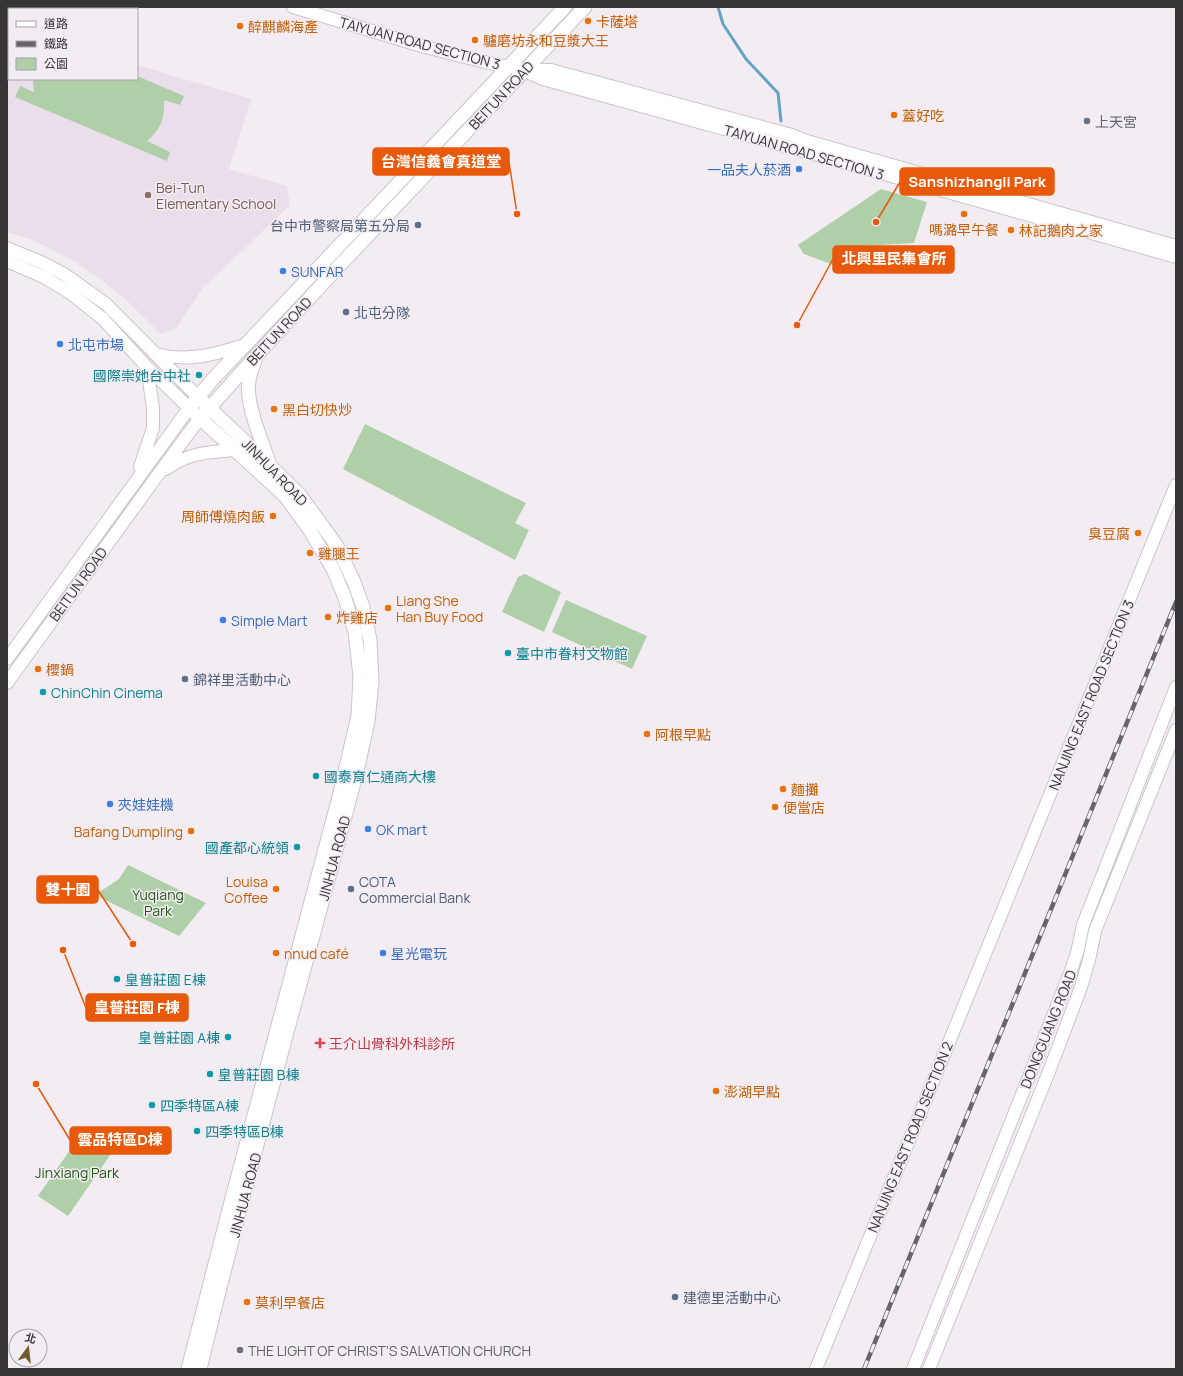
<svg xmlns="http://www.w3.org/2000/svg" width="1183" height="1376" font-family="Manrope,'Noto Sans TC',sans-serif">
	<style>
		.built { fill: #eadeea }
		.green { fill: #aecfa8 }
		.lines { fill: none; stroke-linecap: round; stroke-linejoin: round }
		.stream { stroke: #65a3c6; stroke-width: 3 }
		.secondary-casing { stroke: #cbc4cb; stroke-width: 14 }
		.primary-casing { stroke: #cbc4cb; stroke-width: 15 }
		.secondary { stroke: #fff; stroke-width: 12 }
		.primary { stroke: #fff; stroke-width: 13 }
		.rail-casing { stroke: #686568; stroke-width: 4.5 }
		.rail { stroke: #f3edf3; stroke-width: 3; stroke-dasharray: 9; stroke-linecap: butt }
		.food-dot { fill: #e8710a; stroke: #f3edf3; stroke-width: 1.5 }
		.worship-dot { fill: #6b7280; stroke: #f3edf3; stroke-width: 1.5 }
		.shop-dot { fill: #3f7fe0; stroke: #f3edf3; stroke-width: 1.5 }
		.education-dot { fill: #8d6e63; stroke: #f3edf3; stroke-width: 1.5 }
		.service-dot { fill: #5c6f8a; stroke: #f3edf3; stroke-width: 1.5 }
		.culture-dot { fill: #0f9aa8; stroke: #f3edf3; stroke-width: 1.5 }
		.health-dot { fill: #e0444e; stroke: #f3edf3; stroke-width: 1.5 }
		.labels { text-anchor: middle; dominant-baseline: central; stroke-width: 3; stroke-linejoin: round; paint-order: stroke }
		.food-label { font-size: 14px; fill: #c56008; stroke: #f3edf3; text-anchor: start }
		.street-label { font-size: 14px; fill: #363436; stroke: #f3edf3 }
		.worship-label { font-size: 14px; fill: #5b616d; stroke: #f3edf3; text-anchor: start }
		.shop-label { font-size: 14px; fill: #366cbe; stroke: #f3edf3; text-anchor: start }
		.education-label { font-size: 14px; fill: #785e54; stroke: #f3edf3; text-anchor: start }
		.service-label { font-size: 14px; fill: #4e5e75; stroke: #f3edf3; text-anchor: start }
		.culture-label { font-size: 14px; fill: #0d838f; stroke: #f3edf3; text-anchor: start }
		.park-label { font-size: 14px; fill: #205614; stroke: #f3edf3 }
		.health-label { font-size: 14px; fill: #be3a42; stroke: #f3edf3; text-anchor: start }
		.leader { fill: none; stroke: #e8590c; stroke-width: 1.5 }
		.callout-dot { fill: #e8590c; stroke: #f3edf3; stroke-width: 1.5 }
		.callout { fill: #e8590c; stroke: #e8590c; stroke-width: 1.5 }
		.callout-label { font-size: 15px; text-anchor: middle; font-weight: bold; fill: #fff }
	</style>
	<rect width="100%" height="100%" fill="#f3edf3"/>
	<!-- built -->
	<path class="built" d="M137 65 251 99 229 169 287 186 290 205 202 289 176 328 161 334 124 298 100 279 70 259 35 241 7 232V76L9 69V79H137Z"/>
	<!-- green -->
	<path class="green" d="M137 76 184 96 180 105 164 100C165 118 161 129 147 141L170 152 167 161 15 97 20 86 34 92 33 79H137Z
		M881 189 927 202 914 243 849 247 850 262 847 270 804 254 798 245Z
		M365 424 526 503 515 523 529 530 515 560 343 469Z
		M525 574 561 592 544 632 502 612 518 577Z
		M566 600 647 636 632 669 552 632Z
		M128 865 206 903 179 936 95 895 119 879Z
		M86 1127 115 1148 68 1216 38 1196Z"/>
	<g class="lines">
		<!-- stream -->
		<path class="stream" d="M718 7 723 24 746 59 778 93 781 121"/>
		<!-- secondary casing -->
		<g class="secondary-casing">
			<path id="secondary" d="M293 7 425 47 485 62 524 70H551L792 135 807 141 1176 246
				M527 72 543 79 789 147 1176 257
				M7 248 43 263 64 274 106 304 198 397
				M7 261 44 277 69 292 103 319 147 367 189 408 7 659
				M155 354C189 362 213 355 245 345
				M140 467 153 428V408L147 367
				M166 469C188 453 208 452 234 450
				M7 683 157 476 200 418
				M816 1369 1176 485
				M913 1369 1070 973 1077 953 1083 925 1176 687
				M929 1369 1050 1069 1081 987 1089 960 1095 931 1176 730"/>
		</g>
		<!-- primary casing -->
		<g class="primary-casing">
			<path id="primary" d="M255 360C253 367 250 374 249 381 245 403 262 441 269 462
				M198 397 257 453 300 495 337 546 354 582 363 607 370 640 372 682 368 721 357 771C305 970 248 1168 200 1369
				M204 414 256 356 340 265 585 7
				M188 1369 232 1198 339 797 358 716 360 676 355 632 345 598 333 569 309 529 285 496 189 408 213 379 565 7"/>
		</g>
		<!-- secondary -->
		<use href="#secondary" class="secondary"/>
		<!-- primary -->
		<use href="#primary" class="primary"/>
		<!-- rail casing -->
		<g class="rail-casing">
			<path id="rail" d="M864 1369 1176 602"/>
		</g>
		<!-- rail -->
		<use href="#rail" class="rail"/>
	</g>
	<!-- markers -->
	<g class="food-dot">
		<circle cx="588" cy="21" r="4"/>
		<circle cx="240" cy="26" r="4"/>
		<circle cx="475" cy="40" r="4"/>
		<circle cx="894" cy="115" r="4"/>
		<circle cx="964" cy="214" r="4"/>
		<circle cx="1011" cy="230" r="4"/>
		<circle cx="274" cy="409" r="4"/>
		<circle cx="273" cy="516" r="4"/>
		<circle cx="1138" cy="533" r="4"/>
		<circle cx="310" cy="553" r="4"/>
		<circle cx="388" cy="608" r="4"/>
		<circle cx="328" cy="617" r="4"/>
		<circle cx="38" cy="669" r="4"/>
		<circle cx="647" cy="734" r="4"/>
		<circle cx="783" cy="789" r="4"/>
		<circle cx="775" cy="807" r="4"/>
		<circle cx="191" cy="831" r="4"/>
		<circle cx="276" cy="889" r="4"/>
		<circle cx="276" cy="953" r="4"/>
		<circle cx="716" cy="1091" r="4"/>
		<circle cx="247" cy="1302" r="4"/>
	</g>
	<g class="worship-dot">
		<circle cx="1087" cy="121" r="4"/>
		<circle cx="240" cy="1350" r="4"/>
	</g>
	<g class="shop-dot">
		<circle cx="799" cy="169" r="4"/>
		<circle cx="283" cy="271" r="4"/>
		<circle cx="60" cy="344" r="4"/>
		<circle cx="223" cy="620" r="4"/>
		<circle cx="110" cy="804" r="4"/>
		<circle cx="368" cy="829" r="4"/>
		<circle cx="383" cy="953" r="4"/>
	</g>
	<circle class="education-dot" cx="148" cy="195" r="4"/>
	<g class="service-dot">
		<circle cx="418" cy="225" r="4"/>
		<circle cx="346" cy="312" r="4"/>
		<circle cx="185" cy="679" r="4"/>
		<circle cx="351" cy="889" r="4"/>
		<circle cx="675" cy="1297" r="4"/>
	</g>
	<g class="culture-dot">
		<circle cx="199" cy="375" r="4"/>
		<circle cx="508" cy="653" r="4"/>
		<circle cx="43" cy="692" r="4"/>
		<circle cx="316" cy="776" r="4"/>
		<circle cx="297" cy="847" r="4"/>
		<circle cx="117" cy="979" r="4"/>
		<circle cx="228" cy="1037" r="4"/>
		<circle cx="210" cy="1074" r="4"/>
		<circle cx="152" cy="1105" r="4"/>
		<circle cx="197" cy="1131" r="4"/>
	</g>
	<path class="health-dot" d="M318 1037h4v4h4v4h-4v4h-4v-4h-4v-4h4z"/>
	<g class="labels">
		<!-- food labels -->
		<g class="food-label">
			<text x="596" y="21">卡薩塔</text>
			<text x="248" y="26">醉麒麟海產</text>
			<text x="483" y="40">驢磨坊永和豆漿大王</text>
			<text x="902" y="115">蓋好吃</text>
			<text x="964" y="229" text-anchor="middle">嗎潞早午餐</text>
			<text x="1019" y="230">林記鵝肉之家</text>
			<text x="282" y="409">黑白切快炒</text>
			<text x="265" y="516" text-anchor="end">周師傅燒肉飯</text>
			<text x="1130" y="533" text-anchor="end">臭豆腐</text>
			<text x="318" y="553">雞腿王</text>
			<text x="396" y="600">Liang She<tspan x="396" dy="16">Han Buy Food</tspan></text>
			<text x="336" y="617">炸雞店</text>
			<text x="46" y="669">櫻鍋</text>
			<text x="655" y="734">阿根早點</text>
			<text x="791" y="789">麵攤</text>
			<text x="783" y="807">便當店</text>
			<text x="183" y="831" text-anchor="end">Bafang Dumpling</text>
			<text x="268" y="881" text-anchor="end">Louisa<tspan x="268" dy="16">Coffee</tspan></text>
			<text x="284" y="953">nnud café</text>
			<text x="724" y="1091">澎湖早點</text>
			<text x="255" y="1302">莫利早餐店</text>
		</g>
		<!-- street labels -->
		<g class="street-label">
			<text transform="translate(420 43) rotate(15)">TAIYUAN ROAD SECTION 3</text>
			<text transform="translate(501 95) rotate(-47)">BEITUN ROAD</text>
			<text transform="translate(804 152) rotate(16)">TAIYUAN ROAD SECTION 3</text>
			<text transform="translate(279 331) rotate(-47)">BEITUN ROAD</text>
			<text transform="translate(275 472) rotate(46)">JINHUA ROAD</text>
			<text transform="translate(78 584) rotate(-54)">BEITUN ROAD</text>
			<text transform="translate(1091 695) rotate(-68)">NANJING EAST ROAD SECTION 3</text>
			<text transform="translate(334 858) rotate(-75)">JINHUA ROAD</text>
			<text transform="translate(1048 1029) rotate(-68)">DONGGUANG ROAD</text>
			<text transform="translate(910 1137) rotate(-68)">NANJING EAST ROAD SECTION 2</text>
			<text transform="translate(245 1195) rotate(-75)">JINHUA ROAD</text>
		</g>
		<!-- worship labels -->
		<g class="worship-label">
			<text x="1095" y="121">上天宮</text>
			<text x="248" y="1350">THE LIGHT OF CHRIST'S SALVATION CHURCH</text>
		</g>
		<!-- shop labels -->
		<g class="shop-label">
			<text x="791" y="169" text-anchor="end">一品夫人菸酒</text>
			<text x="291" y="271">SUNFAR</text>
			<text x="68" y="344">北屯市場</text>
			<text x="231" y="620">Simple Mart</text>
			<text x="118" y="804">夾娃娃機</text>
			<text x="376" y="829">OK mart</text>
			<text x="391" y="953">星光電玩</text>
		</g>
		<!-- education labels -->
		<g class="education-label">
			<text x="156" y="187">Bei-Tun<tspan x="156" dy="16">Elementary School</tspan></text>
		</g>
		<!-- service labels -->
		<g class="service-label">
			<text x="410" y="225" text-anchor="end">台中市警察局第五分局</text>
			<text x="354" y="312">北屯分隊</text>
			<text x="193" y="679">錦祥里活動中心</text>
			<text x="359" y="881">COTA<tspan x="359" dy="16">Commercial Bank</tspan></text>
			<text x="683" y="1297">建德里活動中心</text>
		</g>
		<!-- culture labels -->
		<g class="culture-label">
			<text x="191" y="375" text-anchor="end">國際崇她台中社</text>
			<text x="516" y="653">臺中市眷村文物館</text>
			<text x="51" y="692">ChinChin Cinema</text>
			<text x="324" y="776">國泰育仁通商大樓</text>
			<text x="289" y="847" text-anchor="end">國產都心統領</text>
			<text x="125" y="979">皇普莊園 E棟</text>
			<text x="220" y="1037" text-anchor="end">皇普莊園 A棟</text>
			<text x="218" y="1074">皇普莊園 B棟</text>
			<text x="160" y="1105">四季特區A棟</text>
			<text x="205" y="1131">四季特區B棟</text>
		</g>
		<!-- park labels -->
		<g class="park-label">
			<text x="158" y="894">Yuqiang<tspan x="158" dy="16">Park</tspan></text>
			<text x="77" y="1172">Jinxiang Park</text>
		</g>
		<!-- health labels -->
		<g class="health-label">
			<text x="329" y="1043">王介山骨科外科診所</text>
		</g>
	</g>
	<!-- callouts -->
	<path class="leader" d="M517 214L509 162M876 222L900 182M797 325L833 259M133 944L98 890M63 950L86 1008M36 1084L70 1140"/>
	<g class="callout-dot">
		<circle cx="517" cy="214" r="4"/>
		<circle cx="876" cy="222" r="4"/>
		<circle cx="797" cy="325" r="4"/>
		<circle cx="133" cy="944" r="4"/>
		<circle cx="63" cy="950" r="4"/>
		<circle cx="36" cy="1084" r="4"/>
	</g>
	<g class="callout">
		<rect x="373" y="148" width="136" height="27" rx="4"/>
		<rect x="900" y="168" width="154" height="27" rx="4"/>
		<rect x="833" y="246" width="121" height="27" rx="4"/>
		<rect x="37" y="876" width="61" height="27" rx="4"/>
		<rect x="86" y="994" width="102" height="27" rx="4"/>
		<rect x="70" y="1127" width="101" height="27" rx="4"/>
	</g>
	<g class="callout-label">
		<text x="441" y="167">台灣信義會真道堂</text>
		<text x="977" y="187">Sanshizhangli Park</text>
		<text x="894" y="264">北興里民集會所</text>
		<text x="68" y="895">雙十園</text>
		<text x="137" y="1013">皇普莊園 F棟</text>
		<text x="120" y="1145">雲品特區D棟</text>
	</g>
	<!-- border -->
	<rect width="1183" height="1376" fill="none" stroke="#363436" stroke-width="16"/>
	<!-- legend -->
	<rect x="8" y="8" width="130" height="72" fill="#f3edf3" stroke="#a7a3a7"/>
	<rect x="16" y="21" width="20" height="6" fill="#ffffff" stroke="#a7a3a7"/>
	<text x="44" y="28" font-size="12" fill="#363436">道路</text>
	<rect x="16" y="41" width="20" height="6" fill="#686568" stroke="#a7a3a7"/>
	<text x="44" y="48" font-size="12" fill="#363436">鐵路</text>
	<rect x="16" y="58" width="20" height="12" fill="#aecfa8" stroke="#a7a3a7"/>
	<text x="44" y="68" font-size="12" fill="#363436">公園</text>
	<!-- north arrow -->
	<g transform="translate(28 1348) rotate(15)"><circle r="19" fill="#f3edf3" stroke="#a7a3a7"/>
	<path d="M0-3L7 15L0 10L-7 15Z" fill="#6f5e2c"/>
	<text y="-6" font-size="11" font-weight="bold" text-anchor="middle" fill="#363436">北</text>
	</g>
</svg>
